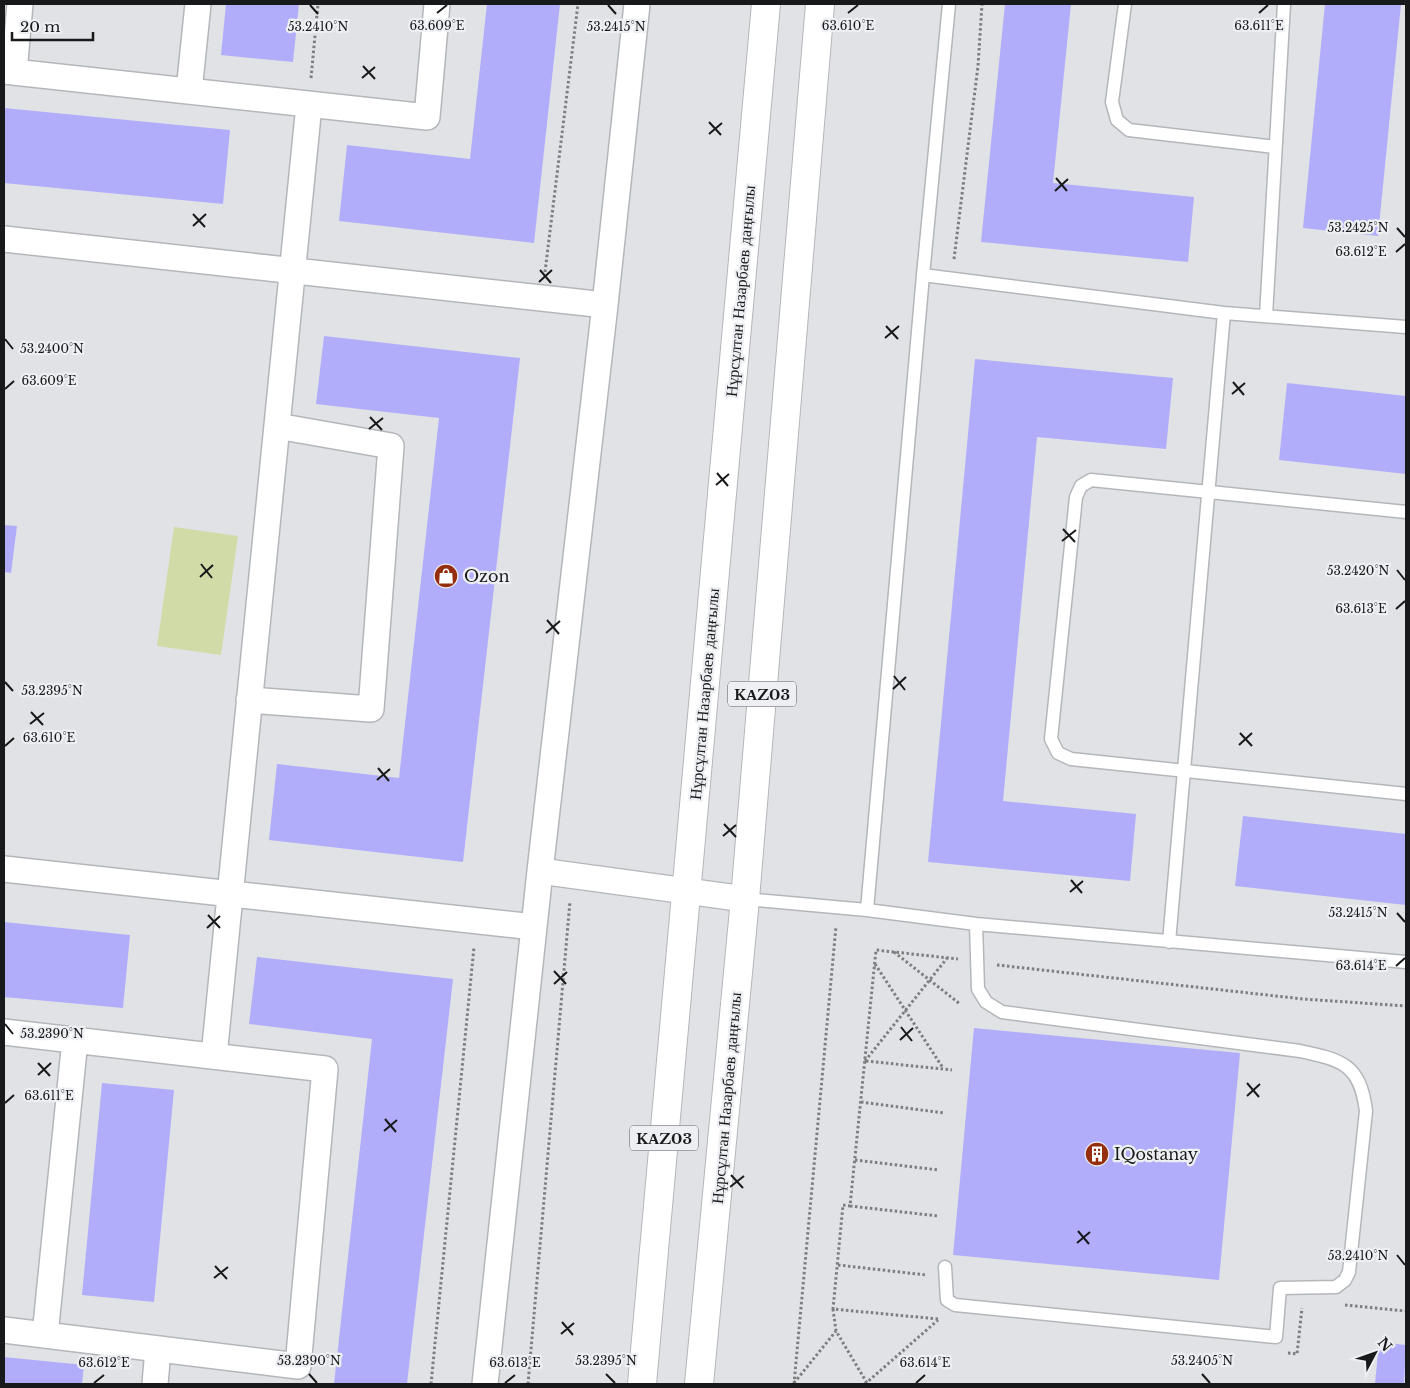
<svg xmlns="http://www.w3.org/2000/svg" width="1410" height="1388" font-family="'Libre Baskerville',serif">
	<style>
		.green { fill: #d0dba8 }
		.building { fill: #b1adfb }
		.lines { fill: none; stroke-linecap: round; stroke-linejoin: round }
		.lane-casing { stroke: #b4b7ba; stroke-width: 15 }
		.street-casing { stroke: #b4b7ba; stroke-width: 28 }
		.primary-casing { stroke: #b4b7ba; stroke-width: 30 }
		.path { stroke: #7c7e80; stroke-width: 3; stroke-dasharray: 2.5 2.5; stroke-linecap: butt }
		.lane { stroke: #fff; stroke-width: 12 }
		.street { stroke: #fff; stroke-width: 25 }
		.primary { stroke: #fff; stroke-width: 28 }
		.ticks { fill: none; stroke: #18191a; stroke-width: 2 }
		.labels { text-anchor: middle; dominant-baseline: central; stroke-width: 4.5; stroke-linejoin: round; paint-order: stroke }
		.shield { fill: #edeff3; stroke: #58595b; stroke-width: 1 }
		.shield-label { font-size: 15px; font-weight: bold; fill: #18191a }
		.street-label { font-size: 16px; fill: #18191a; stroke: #edeff3 }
		.poi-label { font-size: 16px; fill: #18191a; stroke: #edeff3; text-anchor: start }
		.ticks-label { font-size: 12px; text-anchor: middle; fill: #18191a; stroke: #edeff3; stroke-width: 4.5; stroke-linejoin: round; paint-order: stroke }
	</style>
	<rect width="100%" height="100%" fill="#e0e2e5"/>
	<!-- green -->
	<path class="green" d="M174 527 238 536 221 655 157 646Z"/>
	<!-- building -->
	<path class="building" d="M226 4H299L293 62 221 55Z
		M487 4H560L534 243 339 221 347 145 470 159Z
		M1005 4H1071L1053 183 1194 197 1188 262 981 242Z
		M1325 4H1401L1378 236 1303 228Z
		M4 108 230 130 223 204 4 183Z
		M324 336 520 358 463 862 269 840 277 764 399 778 439 418 316 404Z
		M975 359 1173 378 1166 449 1037 437 1003 801 1136 814 1130 881 928 862Z
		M1287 383 1406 396V474L1279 460Z
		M4 525 17 526 11 573 4 572Z
		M1243 816 1406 834V905L1235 886Z
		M4 922 130 935 123 1008 4 997Z
		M257 957 453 979 407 1384H334L372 1039 249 1024Z
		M974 1028 1240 1053 1219 1280 953 1255Z
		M102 1083 174 1090 154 1302 82 1295Z
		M1379 1342 1406 1345 1404 1384H1375Z
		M4 1357 84 1365 82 1384H4Z"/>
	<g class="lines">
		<!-- lane casing -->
		<g class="lane-casing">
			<path id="lane" d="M1125 4 1112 102 1117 120 1129 130 1275 147
				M923 275 1224 313 1406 327
				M1266 316 1284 4
				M1406 512 1091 480 1081 486 1076 497 1051 739 1058 753 1071 759 1406 794
				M745 899 867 910 976 924 1406 962
				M867 910 923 275 949 4
				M1169 942 1224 313
				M945 1267 947 1300 955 1305 1276 1337 1280 1288 1336 1287 1345 1280 1349 1272 1366 1111C1360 1064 1342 1060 1300 1051L1002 1012 986 1002 978 989 976 924"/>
		</g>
		<!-- street casing -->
		<g class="street-casing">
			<path id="street" d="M4 71 427 117 437 4
				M14 72 20 4
				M189 91 198 4
				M4 239 605 305
				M249 700 371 709 391 446 277 426
				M4 869 534 927
				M540 871 745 899
				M4 1032 325 1069 298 1366 4 1330
				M214 1056 309 105
				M45 1335 75 1040
				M155 1384 158 1349
				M485 1384 540 871 605 305 637 4"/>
		</g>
		<!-- primary casing -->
		<g class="primary-casing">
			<path id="primary" d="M642 1384 766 4
				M699 1384 745 899 820 4"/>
		</g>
		<!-- path -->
		<path class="path" d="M311 78 318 4
			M954 259 978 66 982 4
			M545 272 578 4
			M894 952 960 1004
			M875 964 943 1068
			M997 965 1303 999 1406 1006
			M865 1061 948 957
			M866 1061 952 1070
			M861 1102 944 1113
			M855 1160 939 1170
			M850 1206 938 1216
			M838 1265 926 1275
			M1345 1305 1406 1311
			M833 1309 836 1331 867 1383
			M938 1319 833 1309 843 1205 850 1206 876 950 958 959
			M1288 1353 1297 1354 1302 1308
			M794 1383 836 1331
			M431 1384 474 947
			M528 1384 570 901
			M794 1384 836 926
			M865 1384 938 1320"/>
		<!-- lane -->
		<use href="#lane" class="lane"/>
		<!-- street -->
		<use href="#street" class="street"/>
		<!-- primary -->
		<use href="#primary" class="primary"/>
	</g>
	<!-- ticks -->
	<path class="ticks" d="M310 5 318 14M608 5 616 14M437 13 447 5M848 13 858 5M1259 13 1268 5M363 66 375 79M362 78 375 67M709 122 721 135M709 134 722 123M1056 178 1067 191M1055 191 1068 179M193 214 205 227M193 226 206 214M1397 228 1405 237M1396 252 1405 244M540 270 551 283M539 282 552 270M886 326 898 339M885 338 899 326M5 339 13 349M1233 382 1244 395M5 389 14 381M1232 394 1245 383M370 417 382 430M369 429 383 418M717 473 728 486M716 485 729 474M1063 529 1075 542M1062 541 1076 530M201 564 212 578M1397 570 1405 580M200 577 213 565M1396 609 1405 601M547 620 559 634M546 633 560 621M894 676 905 690M5 682 13 691M893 689 906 677M31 712 43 725M30 724 44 713M1240 733 1252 746M1239 745 1252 733M5 746 14 738M378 768 389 781M377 780 390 769M724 824 736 837M723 836 736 825M1071 880 1082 893M1070 892 1083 881M1397 913 1405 922M208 915 220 928M207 928 220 916M1396 966 1405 958M554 971 566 984M554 984 567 972M5 1024 13 1034M901 1027 912 1041M900 1040 913 1028M38 1063 50 1076M38 1075 51 1063M1247 1083 1259 1097M1247 1096 1260 1084M5 1103 14 1095M385 1119 396 1132M384 1131 397 1120M731 1175 743 1188M730 1187 744 1176M1078 1231 1089 1244M1077 1243 1090 1232M1397 1255 1405 1265M215 1266 227 1279M214 1278 228 1267M562 1322 573 1335M561 1334 574 1323M309 1374 317 1383M606 1374 615 1383M1202 1374 1210 1383M94 1383 104 1375M505 1383 515 1375M916 1383 925 1375"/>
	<!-- icons -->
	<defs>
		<g id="shop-disc" transform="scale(1.25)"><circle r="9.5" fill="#952e0f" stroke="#edeff3"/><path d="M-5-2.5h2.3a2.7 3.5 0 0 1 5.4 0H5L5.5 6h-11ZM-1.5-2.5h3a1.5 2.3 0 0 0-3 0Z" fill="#fff"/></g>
		<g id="building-disc" transform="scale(1.25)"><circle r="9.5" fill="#952e0f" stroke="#edeff3"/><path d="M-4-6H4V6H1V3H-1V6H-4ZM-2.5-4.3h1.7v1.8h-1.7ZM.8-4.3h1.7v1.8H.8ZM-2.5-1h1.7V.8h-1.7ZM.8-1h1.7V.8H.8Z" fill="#fff"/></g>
	</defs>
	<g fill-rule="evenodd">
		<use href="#shop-disc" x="446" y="576"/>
		<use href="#building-disc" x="1097" y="1154"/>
	</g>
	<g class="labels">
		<!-- shield labels -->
		<g class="shield">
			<rect x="728" y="681.5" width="68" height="25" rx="4"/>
			<rect x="630" y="1125.5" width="68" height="25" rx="4"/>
		</g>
		<g class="shield-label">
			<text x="762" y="694">KАZ03</text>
			<text x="664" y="1138">KАZ03</text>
		</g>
		<!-- street labels -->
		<g class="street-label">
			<text transform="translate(740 291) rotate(-85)">Нұрсұлтан Назарбаев даңғылы</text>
			<text transform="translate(704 694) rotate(-85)">Нұрсұлтан Назарбаев даңғылы</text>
			<text transform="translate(726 1098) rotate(-85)">Нұрсұлтан Назарбаев даңғылы</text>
		</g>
		<!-- poi labels -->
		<g class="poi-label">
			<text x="464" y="576">Ozon</text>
			<text x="1114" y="1154">IQostanay</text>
		</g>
	</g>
	<g class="ticks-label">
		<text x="437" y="30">63.609°E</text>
		<text x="848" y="30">63.610°E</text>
		<text x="1259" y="30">63.611°E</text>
		<text x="318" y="31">53.2410°N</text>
		<text x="616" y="31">53.2415°N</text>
		<text x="1358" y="232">53.2425°N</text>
		<text x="1361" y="256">63.612°E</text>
		<text x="52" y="353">53.2400°N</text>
		<text x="49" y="385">63.609°E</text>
		<text x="1358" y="575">53.2420°N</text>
		<text x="1361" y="613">63.613°E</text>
		<text x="52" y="695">53.2395°N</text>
		<text x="49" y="742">63.610°E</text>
		<text x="1358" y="917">53.2415°N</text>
		<text x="1361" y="970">63.614°E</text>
		<text x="52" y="1038">53.2390°N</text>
		<text x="49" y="1100">63.611°E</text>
		<text x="1358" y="1260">53.2410°N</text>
		<text x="309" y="1365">53.2390°N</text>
		<text x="606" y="1365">53.2395°N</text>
		<text x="1202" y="1365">53.2405°N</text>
		<text x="104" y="1367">63.612°E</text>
		<text x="515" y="1367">63.613°E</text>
		<text x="925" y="1367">63.614°E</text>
	</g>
	<!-- border -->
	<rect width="1410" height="1388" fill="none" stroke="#18191a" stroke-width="10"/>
	<!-- north arrow -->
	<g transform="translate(1375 1353) rotate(49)" stroke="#edeff3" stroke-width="4" paint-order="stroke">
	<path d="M0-4L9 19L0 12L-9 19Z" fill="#18191a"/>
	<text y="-8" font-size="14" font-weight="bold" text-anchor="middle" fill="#18191a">N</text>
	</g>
	<!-- scale -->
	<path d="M12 32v8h81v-8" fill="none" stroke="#18191a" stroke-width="2.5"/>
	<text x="20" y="32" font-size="15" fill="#18191a" stroke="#edeff3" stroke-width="4" paint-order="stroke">20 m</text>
</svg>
